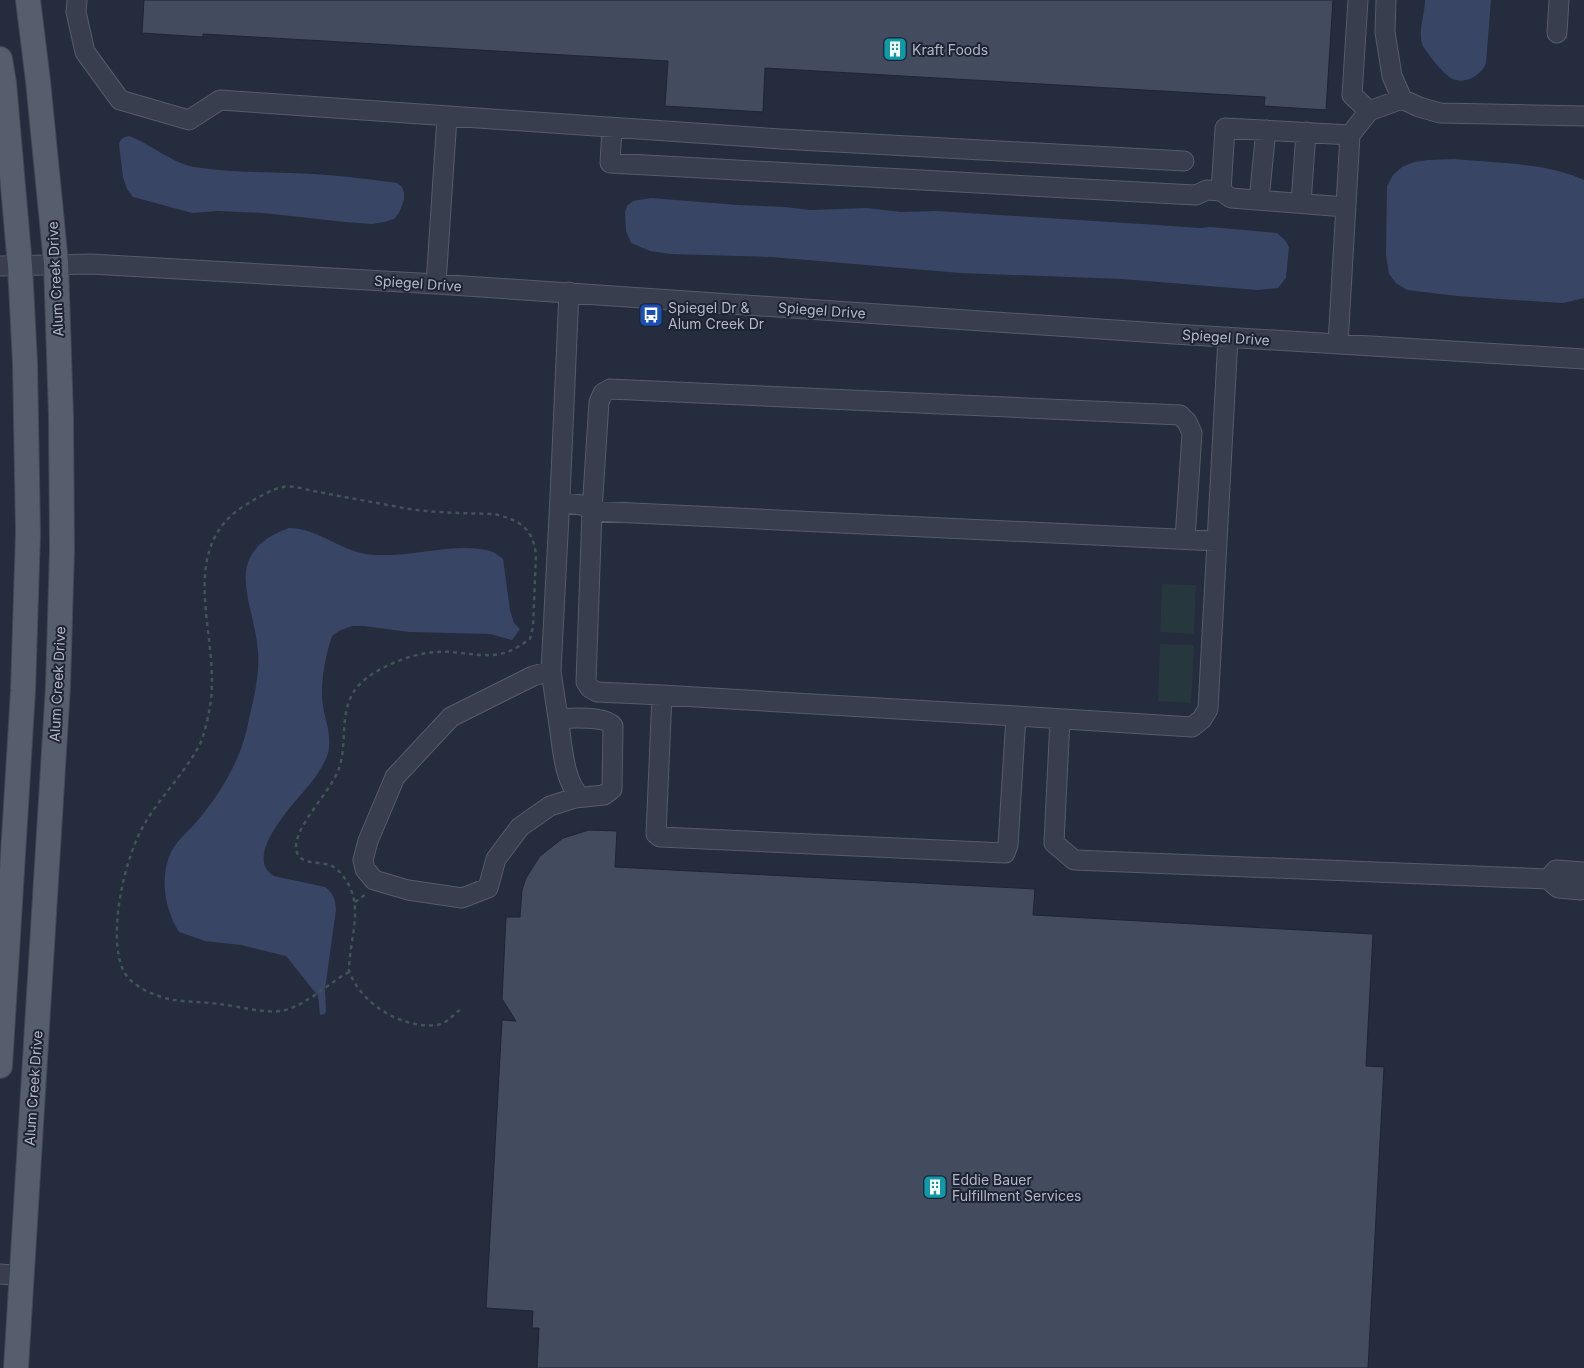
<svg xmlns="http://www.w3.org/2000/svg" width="1584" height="1368" font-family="Inter,sans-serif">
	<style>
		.green { fill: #26383e }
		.water { fill: #384564 }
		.building { fill: #434b5f; stroke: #1f2534 }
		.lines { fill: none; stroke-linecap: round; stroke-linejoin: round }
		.minor-casing { stroke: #565c6b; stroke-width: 21 }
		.major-casing { stroke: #414756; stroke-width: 26 }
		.path { stroke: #415458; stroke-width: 2.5; stroke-dasharray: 4 4; stroke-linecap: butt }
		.minor { stroke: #383e4d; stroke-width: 19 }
		.major { stroke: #565d6d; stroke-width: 24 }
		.labels { text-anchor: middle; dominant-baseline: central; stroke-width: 4; stroke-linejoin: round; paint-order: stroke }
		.poi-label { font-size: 14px; fill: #b4b9c8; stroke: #1d2332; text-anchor: start }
		.street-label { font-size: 14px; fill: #b4b9c8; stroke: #1d2332 }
	</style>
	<rect width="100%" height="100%" fill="#242c3d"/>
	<!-- green -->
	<path class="green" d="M1162 584 1196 585 1194 634 1160 632Z
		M1160 644 1194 645 1191 703 1158 701Z"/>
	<!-- water -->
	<path class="water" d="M1425 0H1491L1486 63C1482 75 1464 86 1451 78 1443 73 1428 55 1423 46 1417 33 1425 14 1425 0Z
		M129 136C151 144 170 162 194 167 225 172 259 172 290 173 326 174 362 178 397 183L402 187 404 192V200L399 213 394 219 384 222 372 224 345 222 263 213 218 211 192 213 133 197 127 189 123 177 119 145C120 139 123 137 129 136Z
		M1455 159C1494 163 1550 163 1584 180V298L1563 303 1546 302 1457 296 1407 290 1396 283 1389 274 1386 255 1387 186 1393 175 1402 167 1414 162 1428 160Z
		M651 198 738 205 785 207 810 210 867 208 901 212 937 211 1157 225 1200 228 1210 227 1277 233 1285 240 1289 247 1286 278 1278 288 1258 290 1121 279 960 273 771 257 670 254 650 251 631 243 626 231 625 212 627 206 633 201Z
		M289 528C315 528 336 547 361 553 368 555 376 555 384 555 416 556 459 542 490 551 495 552 499 556 503 559L510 610 514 623 520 629 512 640 490 634 409 632 364 626H352L339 631 332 636C326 653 321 680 322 697 323 719 336 739 325 761 321 768 316 777 310 784 296 801 241 857 274 876L325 887C334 894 335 899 336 910L325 989 326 1011 325 1014 320 1015 318 996 286 956 241 945 205 941 179 932C165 909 159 878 171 852 177 840 189 831 198 820 220 794 240 761 247 728 252 704 260 678 258 653 255 601 218 554 289 528Z"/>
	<!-- building -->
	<path class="building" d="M144 0H1333L1326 110 1264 106 1265 97 765 68 763 112 665 106 668 61 203 34V37L142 33Z
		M589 830 617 831 615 867 1035 889 1033 915 1373 934 1366 1066 1384 1067 1368 1368H537L539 1328H532L533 1311 486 1308 502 1020 516 1021 502 999 506 917H520L522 890 526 878 540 856 563 838Z"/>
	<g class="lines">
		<!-- minor casing -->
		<g class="minor-casing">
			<path id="minor" d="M77 0 76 12 85 52 120 100 189 120 220 100 781 139 1184 161
				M1386 0 1385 32 1392 76 1402 99 1419 107 1440 113 1584 116
				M1557 33 1559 0
				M1369 111 1402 99
				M612 128 610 163 1176 194 1196 195 1207 190 1221 191
				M1259 200 1266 130
				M1301 203 1306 132
				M1345 207 1231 198 1221 191 1225 128 1350 135
				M0 266 91 264 436 284 1174 334 1584 359
				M436 284 447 117
				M569 292 560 496 565 503 582 505 592 511 586 682 590 688 597 692 662 695 656 834 660 837 1005 853 1008 845 1016 716 1192 727 1202 719 1208 709 1228 337
				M1338 344 1350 135 1369 111 1352 95 1358 0
				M1185 539 1192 433 1187 422 1180 415 610 389 603 393 599 402 592 511C801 521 1009 531 1217 541
				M551 671 558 718C571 719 605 715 613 726L612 789 604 795 575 798 550 806 520 827 496 859 488 888 462 898 408 890 374 880 365 869 363 860 368 841 395 777 451 717 533 676 551 671 560 496
				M662 695 1016 716
				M558 718C562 740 563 783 581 797
				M1060 719 1054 843 1074 860 1548 879
				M1584 872 1556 870 1548 879 1558 888 1581 890 1584 888
				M0 1274 22 1276"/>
		</g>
		<!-- major casing -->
		<g class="major-casing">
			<path id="major" d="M0 59 4 83 20 266 25 363 28 533 23 691 0 1066
				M16 1368 58 686 62 550 61 416 56 263 38 81 28 0"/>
		</g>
		<!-- path -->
		<path class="path" d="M355 902 366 894
			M349 972C329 983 311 1001 289 1009 270 1016 240 1006 219 1004 204 1002 189 1002 174 1000 157 997 131 987 123 970 107 933 125 856 145 823 161 796 185 773 200 744 205 733 208 718 210 706 222 638 172 549 247 504 255 499 274 488 283 487 293 485 304 489 313 491 340 496 366 501 393 506 426 513 460 513 494 514 519 520 532 527 536 554L533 627 530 639C521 645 511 652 500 654 478 658 457 650 436 652 411 653 365 671 353 693 339 717 348 746 338 771 329 793 296 825 296 847 297 867 319 860 332 866 336 868 340 872 343 876 366 905 349 938 349 971 361 1004 402 1029 437 1025 448 1023 452 1015 460 1010"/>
		<!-- minor -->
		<use href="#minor" class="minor"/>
		<!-- major -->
		<use href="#major" class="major"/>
	</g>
	<!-- icons -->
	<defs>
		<g id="building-square" transform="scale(1.25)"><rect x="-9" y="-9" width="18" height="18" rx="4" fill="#0f9aa8" stroke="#1d2332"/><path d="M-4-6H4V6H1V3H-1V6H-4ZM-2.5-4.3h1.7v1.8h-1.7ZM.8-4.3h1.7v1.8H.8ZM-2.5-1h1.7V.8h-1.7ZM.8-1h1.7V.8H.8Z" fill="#fff"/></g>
		<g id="bus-square" transform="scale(1.25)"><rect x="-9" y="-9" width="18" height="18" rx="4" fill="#1a4fb4" stroke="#1d2332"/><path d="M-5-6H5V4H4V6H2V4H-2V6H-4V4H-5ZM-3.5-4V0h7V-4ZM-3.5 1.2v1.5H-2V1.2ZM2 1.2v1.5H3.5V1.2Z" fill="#fff"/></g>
	</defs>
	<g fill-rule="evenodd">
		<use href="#building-square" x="895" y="49"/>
		<use href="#bus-square" x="651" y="315"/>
		<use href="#building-square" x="935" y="1187"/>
	</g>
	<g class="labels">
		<!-- poi labels -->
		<g class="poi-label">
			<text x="912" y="49">Kraft Foods</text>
			<text x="668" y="307">Spiegel Dr &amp;<tspan x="668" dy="16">Alum Creek Dr</tspan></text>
			<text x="952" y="1179">Eddie Bauer<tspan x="952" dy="16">Fulfillment Services</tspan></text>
		</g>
		<!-- street labels -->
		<g class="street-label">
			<text transform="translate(55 279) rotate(-93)">Alum Creek Drive</text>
			<text transform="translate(418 283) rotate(4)">Spiegel Drive</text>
			<text transform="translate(822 310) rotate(4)">Spiegel Drive</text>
			<text transform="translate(1226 337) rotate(4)">Spiegel Drive</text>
			<text transform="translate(57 684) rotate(-87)">Alum Creek Drive</text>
			<text transform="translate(33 1088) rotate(-86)">Alum Creek Drive</text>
		</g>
	</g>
</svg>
